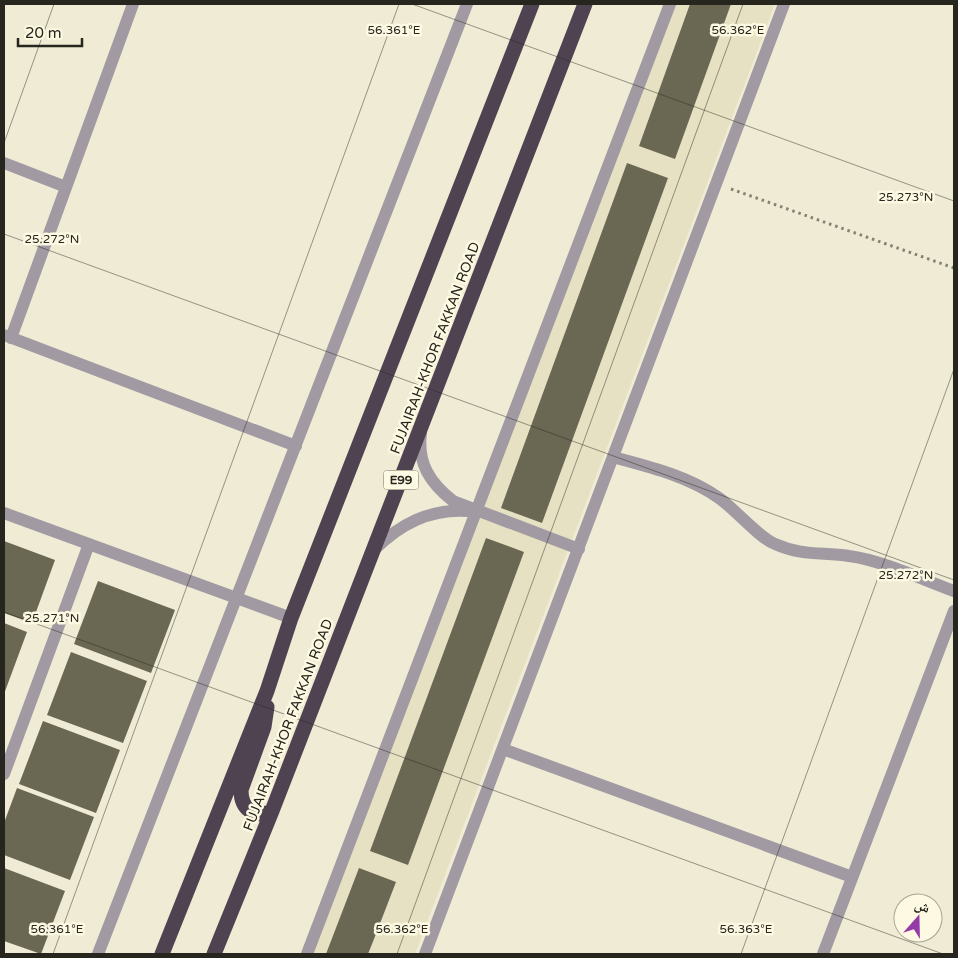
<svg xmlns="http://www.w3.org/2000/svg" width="958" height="958" font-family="'Varela Round','Noto Naskh Arabic',sans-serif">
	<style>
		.built { fill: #e6e1c3 }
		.building { fill: #6a6753 }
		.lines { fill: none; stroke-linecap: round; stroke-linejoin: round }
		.path { stroke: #858274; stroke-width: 3; stroke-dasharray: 2.5 4; stroke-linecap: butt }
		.minor { stroke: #a19aa2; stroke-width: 12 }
		.highway { stroke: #4f4352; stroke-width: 15 }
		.ticks { fill: none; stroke: #27261e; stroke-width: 1; stroke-opacity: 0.45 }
		.labels { text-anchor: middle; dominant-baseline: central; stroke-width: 5; stroke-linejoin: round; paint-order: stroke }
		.shield { fill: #fdf9e2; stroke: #676559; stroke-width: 1 }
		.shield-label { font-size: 12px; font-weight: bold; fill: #27261e }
		.street-label { font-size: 14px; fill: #27261e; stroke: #fdf9e2 }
		.ticks-label { font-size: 12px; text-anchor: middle; fill: #27261e; stroke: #fdf9e2; stroke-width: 5; stroke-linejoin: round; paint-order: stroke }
	</style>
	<rect width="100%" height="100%" fill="#efebd5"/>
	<!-- built -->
	<path class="built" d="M676 4H775L415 954H312Z"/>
	<!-- building -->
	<path class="building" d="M690 4H731L675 159 639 146Z
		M627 163 668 178 542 523 501 508Z
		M486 538 524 552 408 865 370 851Z
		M4 541 55 560 32 623 4 613Z
		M98 581 175 610 151 673 74 644Z
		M4 623 27 632 4 694Z
		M71 652 147 681 123 743 47 715Z
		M43 721 120 750 96 813 19 784Z
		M17 788 94 817 70 880 4 855V823Z
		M4 868 65 891 41 954 4 941Z
		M359 868 396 882 374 939 368 954H326Z"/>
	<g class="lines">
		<!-- path -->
		<path class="path" d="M731 189 954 268"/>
		<!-- minor -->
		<path class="minor" d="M4 163 66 187
			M4 335 296 446
			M11 338 133 4
			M421 433C417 463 430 483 453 501L579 549
			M613 457C650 467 688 476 719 498 736 510 758 537 775 544 802 556 822 552 849 556 881 560 924 580 954 591
			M4 513 291 618
			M374 550C400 524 429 509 467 511
			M503 749 852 877
			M4 774 89 544
			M98 954 467 4
			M307 954 670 4
			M425 954 784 4
			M823 954 954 611"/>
		<!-- highway -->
		<path class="highway" d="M267 707 264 727 241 790C241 809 254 819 272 811
			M162 954 267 691 291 618 532 4
			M214 954 272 811 585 4"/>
	</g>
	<!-- ticks -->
	<path class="ticks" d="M412 4 954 201M4 143 54 4M4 234 954 580M4 612 943 954M53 954 399 4M397 954 743 4M741 954 954 369"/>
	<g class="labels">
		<!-- shield labels -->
		<rect class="shield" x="383.5" y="470.5" width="35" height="19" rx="4"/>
		<g class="shield-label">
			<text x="401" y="480">E99</text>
		</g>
		<!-- street labels -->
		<g class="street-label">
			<text transform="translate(435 348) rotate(-69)">FUJAIRAH-KHOR FAKKAN ROAD</text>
			<text transform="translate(288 725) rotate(-69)">FUJAIRAH-KHOR FAKKAN ROAD</text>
		</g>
	</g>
	<g class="ticks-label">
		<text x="394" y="34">56.361°E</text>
		<text x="738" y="34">56.362°E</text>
		<text x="906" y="201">25.273°N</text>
		<text x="52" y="243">25.272°N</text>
		<text x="906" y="579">25.272°N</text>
		<text x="52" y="622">25.271°N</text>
		<text x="57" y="933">56.361°E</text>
		<text x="402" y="933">56.362°E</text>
		<text x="746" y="933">56.363°E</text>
	</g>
	<!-- border -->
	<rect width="958" height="958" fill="none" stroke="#27261e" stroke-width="10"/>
	<!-- north arrow -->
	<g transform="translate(918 918) rotate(20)"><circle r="24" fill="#fdf9e2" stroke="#a7a594"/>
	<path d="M0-4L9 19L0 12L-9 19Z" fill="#953ba7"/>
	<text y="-8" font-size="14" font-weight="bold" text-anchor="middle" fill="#27261e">ش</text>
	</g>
	<!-- scale -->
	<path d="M18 38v8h64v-8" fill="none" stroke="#27261e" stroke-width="2.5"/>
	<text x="25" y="38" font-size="15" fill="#27261e" stroke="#fdf9e2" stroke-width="4" paint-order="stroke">20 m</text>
</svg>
